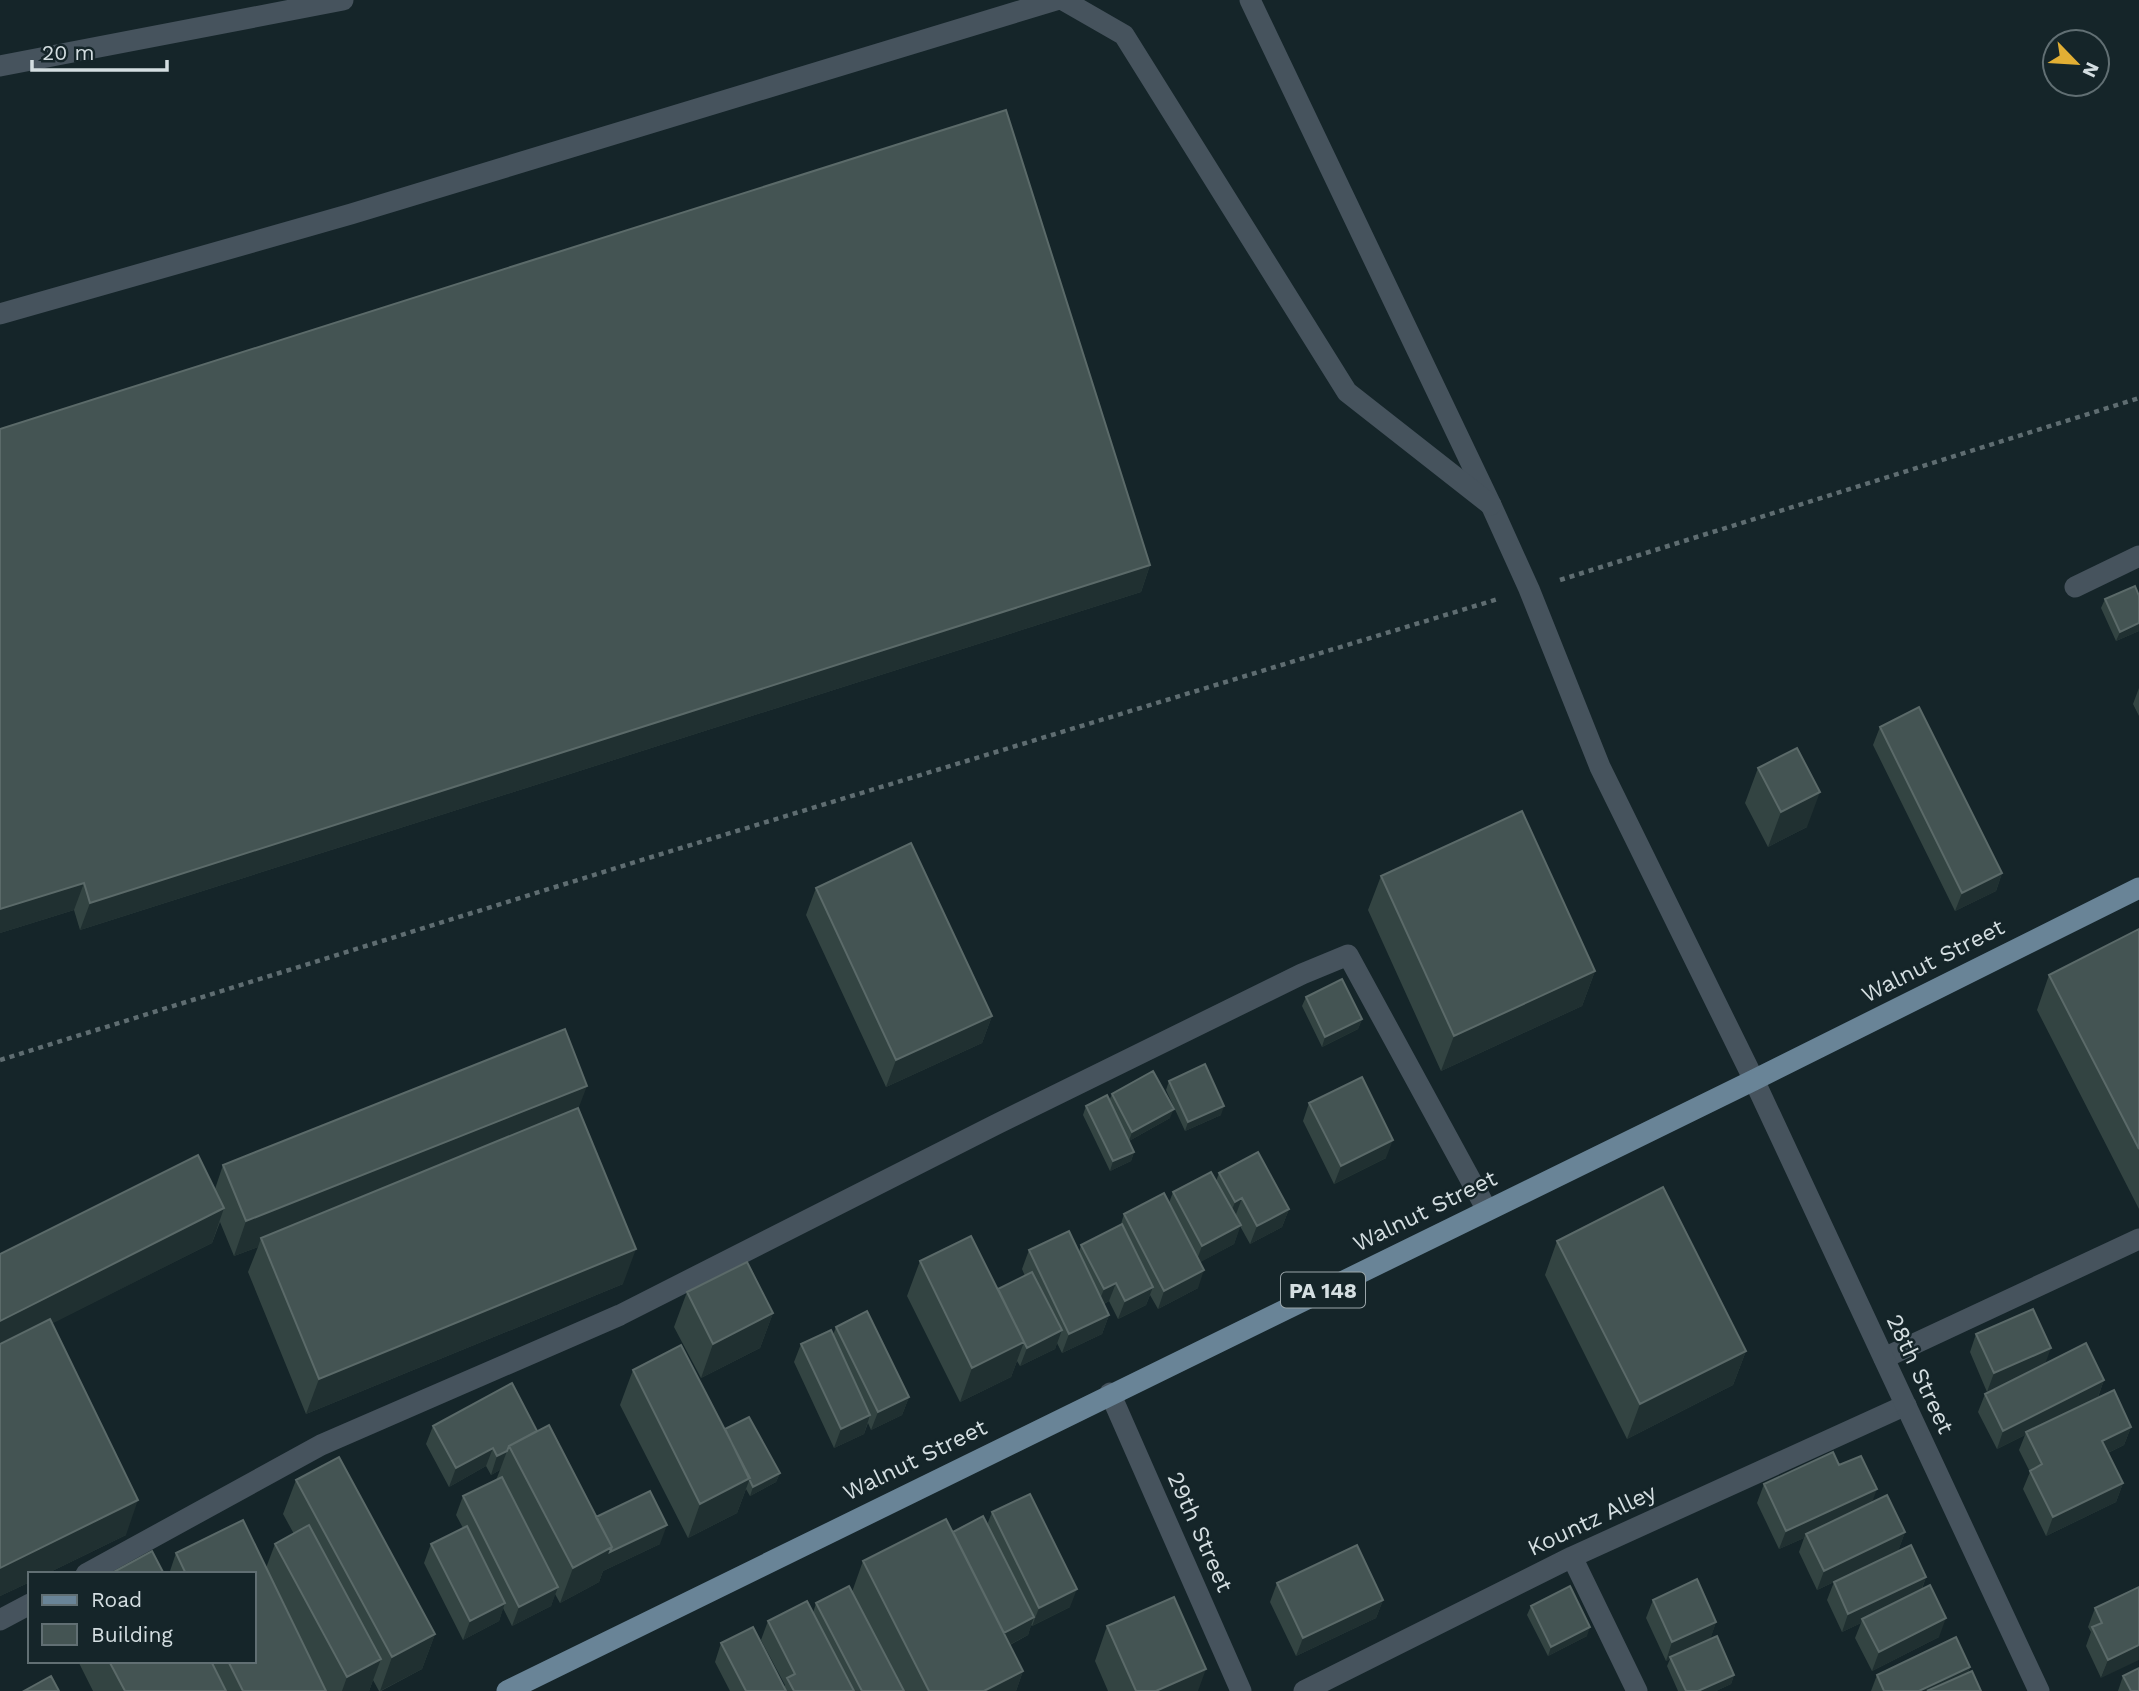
<svg xmlns="http://www.w3.org/2000/svg" width="2139" height="1691" font-family="'Work Sans',sans-serif">
	<style>
		.lines { fill: none; stroke-linecap: round; stroke-linejoin: round }
		.path { stroke: #5f6d71; stroke-width: 4.5; stroke-dasharray: 5 5; stroke-linecap: butt }
		.lane { stroke: #46535d; stroke-width: 21 }
		.street { stroke: #46535d; stroke-width: 21 }
		.primary { stroke: #698497; stroke-width: 21 }
		.wall { fill: #334442 }
		.shaded-wall { fill: #203031 }
		.building { fill: #445453; stroke: #5b6a69; stroke-width: 2 }
		.labels { text-anchor: middle; dominant-baseline: central; stroke-width: 5; stroke-linejoin: round; paint-order: stroke }
		.shield { fill: #152529; stroke: #9ba6aa; stroke-width: 2 }
		.shield-label { font-size: 21px; font-weight: bold; fill: #d4dee1 }
		.street-label { font-size: 23px; fill: #d4dee1; stroke: #152529 }
	</style>
	<rect width="100%" height="100%" fill="#152529"/>
	<g class="lines">
		<!-- path -->
		<path class="path" d="M1560 580 2139 398
			M0 1060 658 855 1498 599"/>
		<!-- lane -->
		<path class="lane" d="M1250 0 1491 505 1529 589 1600 767 1754 1080
			M0 66 343 0
			M2075 587 2139 556
			M1884 1358 2139 1239
			M1572 1557 1637 1691
			M86 1574 321 1445 620 1315 997 1124 1302 974 1348 955 1487 1210
			M0 1620 30 1604
			M1304 1691 1572 1557 1906 1405"/>
		<!-- street -->
		<path class="street" d="M1063 0 1124 35 1347 392 1491 505
			M0 314 351 214 1056 0
			M1754 1080 2039 1691
			M1110 1393 1241 1691"/>
		<!-- primary -->
		<path class="primary" d="M507 1691 1754 1080 2139 888"/>
	</g>
	<!-- wall -->
	<path class="wall" d="M0 429 1150 565 1141 592 80 930 74 910 0 933Z
		M2139 596V631L2116 641 2101 608 2105 599Z
		M2139 688V716L2133 704Z
		M1880 727 2002 873 1996 891 1955 911 1873 745Z
		M1758 768 1807 827 1768 847 1745 803Z
		M1381 876 1595 971 1582 1006 1441 1071 1368 910Z
		M816 888 992 1016 982 1043 886 1087 806 915Z
		M2139 929V1209L2037 1010 2049 975Z
		M1306 997 1362 1019 1358 1029 1322 1047 1302 1006Z
		M1169 1081 1221 1115 1185 1131 1166 1090Z
		M1112 1094 1170 1118 1129 1141 1134 1152 1131 1161 1110 1171 1083 1115 1086 1106 1109 1101Z
		M1309 1103 1386 1158 1334 1184 1303 1121Z
		M578 1109 623 1284 306 1414 248 1272 258 1247 234 1256 220 1222 212 1243 52 1323 126 1535 46 1574H30V1582L0 1596V1254L215 1189 223 1165Z
		M1219 1173 1289 1209 1282 1227 1250 1244 1240 1226 1234 1244 1200 1262 1198 1288 1158 1309 1150 1295 1146 1305 1118 1319 1109 1301 1104 1304 1109 1315 1102 1334 1062 1353 1057 1343 1055 1349 1020 1366 1017 1361 1011 1377 960 1402 907 1296 920 1261 998 1289 1025 1276 1022 1269 1029 1250 1079 1252 1081 1245 1121 1224 1124 1214 1169 1203 1173 1192 1216 1181Z
		M1557 1241 1746 1351 1733 1385 1627 1439 1545 1275Z
		M687 1292 773 1313 760 1348 701 1378 674 1327Z
		M836 1327 909 1397 902 1415 871 1430 868 1423 864 1434 834 1448 794 1362 801 1344 833 1335Z
		M1976 1334 2045 1363 2104 1380 2098 1397 2131 1427 2124 1445 2108 1453 2123 1483 2116 1502 2046 1536 2023 1489 2030 1472 2019 1450 2025 1435 1997 1449 1978 1412 1985 1394 2001 1386 1987 1392 1970 1352Z
		M633 1370 725 1429 780 1473 776 1482 750 1496 746 1489 737 1513 688 1538 620 1405Z
		M433 1426 537 1431 596 1517 660 1544 603 1571 599 1582 560 1603 555 1594 551 1606 512 1626 503 1608 499 1621 463 1640 424 1563 431 1544 463 1528 456 1515 463 1496 496 1480 500 1470 491 1475 486 1466 449 1487 426 1444Z
		M1839 1465 1872 1502 1905 1532 1898 1551 1926 1577 1922 1589 1939 1637 1872 1671 1855 1638 1861 1623 1842 1632 1827 1600 1834 1582 1817 1590 1799 1552 1804 1538 1779 1549 1757 1503 1764 1484Z
		M296 1480 435 1634 422 1669 381 1691H379L373 1680 369 1691H93L78 1661H254V1574H169L176 1553 266 1568 275 1544 294 1534 283 1514Z
		M992 1512 1070 1607 1032 1626 1031 1625 1028 1635 1010 1645 1023 1671 1016 1691H730L715 1662 721 1643 784 1687 785 1685 761 1640 768 1621 813 1613 816 1603 852 1592 863 1561 953 1532 987 1525Z
		M1277 1583 1383 1600 1376 1618 1296 1656 1270 1602Z
		M2139 1587 2101 1678 2086 1646 2091 1632 2088 1627 2095 1608Z
		M1653 1600 1716 1622 1710 1639 1734 1675 1731 1684 1716 1691H1678L1667 1666 1670 1659 1666 1661 1646 1618Z
		M1531 1606 1587 1636 1548 1656 1527 1615Z
		M1107 1626 1198 1691H1108L1095 1661Z
		M1970 1667 1968 1673 1981 1691H1871L1877 1675Z
		M2123 1676 2139 1691H2118Z"/>
	<!-- shaded-wall -->
	<path class="shaded-wall" d="M1150 565 1141 592 80 930 90 903Z
		M2139 623V631L2116 641 2120 632Z
		M1820 792 1807 827 1768 847 1781 812Z
		M2002 873 1996 891 1955 911 1962 893Z
		M84 883 74 910 0 933V909Z
		M1595 971 1582 1006 1441 1071 1454 1036Z
		M992 1016 982 1043 886 1087 896 1060Z
		M1362 1019 1358 1029 1322 1047 1325 1037Z
		M587 1086 574 1120 261 1238 258 1247 234 1256 246 1221Z
		M1224 1106 1221 1115 1185 1131 1188 1122Z
		M1174 1109 1170 1118 1129 1141 1132 1132Z
		M1393 1140 1386 1158 1334 1184 1341 1166Z
		M1134 1152 1131 1161 1110 1171 1113 1161Z
		M1242 1198 1235 1217 1228 1220 1235 1202Z
		M224 1208 212 1243 0 1350V1321Z
		M1289 1209 1282 1227 1250 1244 1257 1226Z
		M1241 1225 1234 1244 1195 1265 1202 1246Z
		M636 1249 623 1284 306 1414 319 1379Z
		M1204 1270 1198 1288 1158 1309 1164 1291Z
		M1116 1283 1109 1301 1097 1307 1104 1289Z
		M1153 1287 1146 1305 1118 1319 1125 1301Z
		M773 1313 760 1348 701 1378 713 1344Z
		M1109 1315 1102 1334 1062 1353 1069 1334Z
		M1062 1330 1055 1349 1020 1366 1027 1348Z
		M1024 1342 1011 1377 960 1402 972 1368Z
		M2051 1348 2044 1367 1987 1392 1994 1373Z
		M1746 1351 1733 1385 1627 1439 1640 1404Z
		M2104 1380 2097 1399 2026 1432 2025 1435 1997 1449 2003 1431Z
		M909 1397 902 1415 871 1430 878 1412Z
		M870 1415 864 1434 834 1448 841 1429Z
		M2131 1427 2124 1445 2095 1459 2102 1441Z
		M493 1448 486 1466 449 1487 456 1468Z
		M507 1451 500 1470 491 1475 497 1456Z
		M780 1473 776 1482 750 1496 753 1487Z
		M750 1478 737 1513 688 1538 700 1504Z
		M2123 1483 2116 1502 2046 1536 2053 1517Z
		M1877 1489 1870 1508 1806 1534 1804 1538 1779 1549 1786 1531Z
		M138 1500 126 1535 46 1574H30V1582L0 1596V1568Z
		M667 1525 660 1544 603 1571 599 1582 560 1603 573 1568 612 1547Z
		M1905 1532 1898 1551 1817 1590 1824 1571Z
		M1926 1577 1919 1596 1862 1619 1861 1623 1842 1632 1848 1614Z
		M558 1587 551 1606 512 1626 519 1607Z
		M1077 1589 1070 1607 1032 1626 1039 1608Z
		M1383 1600 1376 1618 1296 1656 1303 1638Z
		M505 1603 499 1621 463 1640 470 1621Z
		M1034 1617 1028 1635 992 1654 999 1635Z
		M1946 1618 1939 1637 1872 1671 1879 1652Z
		M1716 1622 1710 1640 1666 1661 1672 1642Z
		M1590 1627 1587 1636 1548 1656 1551 1647Z
		M435 1634 422 1669 380 1691 392 1657Z
		M2139 1645V1660L2101 1678 2108 1660Z
		M381 1659 369 1691H342L347 1677Z
		M1970 1667 1963 1685 1951 1691H1919Z
		M1206 1669 1198 1691H1156Z
		M1023 1671 1016 1691H984Z
		M1734 1675 1731 1684 1716 1691H1698Z"/>
	<!-- building -->
	<path class="building" d="M1006 110 1150 565 90 903 84 883 0 909V429Z
		M2135 586 2139 596V623L2120 632 2105 599Z
		M1919 707 2002 873 1962 893 1880 727Z
		M1797 748 1820 792 1781 812 1758 768Z
		M1522 811 1595 971 1454 1036 1381 876Z
		M911 843 992 1016 896 1060 816 888Z
		M2139 929V1149L2049 975Z
		M1342 979 1362 1019 1325 1037 1306 997Z
		M565 1029 587 1086 246 1221 223 1165Z
		M1205 1064 1224 1106 1188 1122 1169 1081Z
		M1153 1071 1174 1109 1132 1132 1112 1094Z
		M1362 1077 1393 1140 1341 1166 1309 1103Z
		M1107 1095 1134 1152 1113 1161 1086 1106Z
		M578 1108 636 1249 319 1379 261 1238Z
		M1258 1152 1289 1209 1257 1226 1242 1198 1235 1202 1219 1173Z
		M198 1155 224 1208 0 1321V1254Z
		M1211 1172 1241 1225 1202 1246 1173 1192Z
		M1663 1187 1746 1351 1640 1404 1557 1241Z
		M1164 1193 1204 1270 1164 1291 1124 1214Z
		M1122 1224 1153 1287 1125 1301 1116 1283 1104 1289 1081 1245Z
		M1069 1231 1109 1315 1069 1334 1029 1250Z
		M971 1236 1024 1342 972 1368 920 1261Z
		M747 1262 773 1313 713 1344 687 1292Z
		M1032 1272 1062 1330 1027 1348 998 1289Z
		M2033 1309 2051 1348 1994 1373 1976 1334Z
		M867 1311 909 1397 878 1412 836 1327Z
		M50 1319 138 1500 0 1568V1344Z
		M831 1330 870 1415 841 1429 801 1344Z
		M2086 1343 2104 1380 2003 1431 1985 1394Z
		M681 1345 750 1478 700 1504 633 1370Z
		M512 1383 537 1431 509 1446 507 1451 497 1456 493 1448 456 1468 433 1426Z
		M2114 1390 2131 1427 2102 1441 2123 1483 2053 1517 2030 1471 2042 1464 2026 1432Z
		M749 1417 780 1473 753 1487 725 1429Z
		M549 1425 612 1547 573 1568 509 1446Z
		M1833 1452 1839 1465 1861 1456 1877 1489 1786 1531 1764 1484Z
		M339 1457 435 1634 392 1657 296 1480Z
		M502 1477 558 1587 519 1607 463 1496Z
		M650 1491 667 1525 610 1552 612 1547 596 1517Z
		M1030 1494 1077 1589 1039 1608 992 1512Z
		M1887 1495 1905 1532 1824 1571 1806 1534Z
		M983 1516 1034 1617 1004 1633 953 1532Z
		M946 1519 1023 1671 984 1691H929L863 1561Z
		M243 1520 326 1691H243L228 1661H254V1574H186L176 1553Z
		M309 1525 381 1659 347 1677 275 1544Z
		M467 1526 505 1603 470 1621 431 1544Z
		M1357 1545 1383 1600 1303 1638 1277 1583Z
		M1911 1545 1926 1577 1848 1614 1834 1582Z
		M152 1551 164 1574H110Z
		M1697 1579 1716 1622 1672 1642 1653 1600Z
		M1930 1585 1946 1618 1879 1652 1862 1619Z
		M849 1586 904 1691H862L816 1603Z
		M1570 1586 1590 1627 1551 1647 1531 1606Z
		M2139 1587V1645L2108 1660 2092 1627 2102 1623 2095 1608Z
		M1174 1597 1206 1669 1156 1691H1136L1107 1626Z
		M807 1601 854 1691H794L787 1678 795 1674 768 1621Z
		M753 1627 786 1691H746L721 1643Z
		M1717 1636 1734 1675 1698 1691H1686L1670 1657Z
		M1956 1637 1970 1667 1919 1691H1884L1877 1675Z
		M109 1661H211L226 1691H125Z
		M2139 1668V1691H2131L2123 1676Z
		M1972 1671 1981 1691H1927Z
		M51 1676 59 1691H24Z"/>
	<g class="labels">
		<!-- shield labels -->
		<rect class="shield" x="1281" y="1272.5" width="84" height="35" rx="5"/>
		<g class="shield-label">
			<text x="1323" y="1290">PA 148</text>
		</g>
		<!-- street labels -->
		<g class="street-label">
			<text transform="translate(1933 961) rotate(-27)">Walnut Street</text>
			<text transform="translate(1425 1211) rotate(-26)">Walnut Street</text>
			<text transform="translate(1920 1374) rotate(65)">28th Street</text>
			<text transform="translate(915 1460) rotate(-26)">Walnut Street</text>
			<text transform="translate(1592 1520) rotate(-25)">Kountz Alley</text>
			<text transform="translate(1200 1532) rotate(66)">29th Street</text>
		</g>
	</g>
	<!-- legend -->
	<rect x="28" y="1572" width="228" height="91" fill="#152529" stroke="#616f73" stroke-width="2"/>
	<rect x="42" y="1595" width="35" height="10" fill="#698497" stroke="#616f73" stroke-width="2"/>
	<text x="91" y="1607" font-size="21" fill="#d4dee1">Road</text>
	<rect x="42" y="1624" width="35" height="21" fill="#445453" stroke="#616f73" stroke-width="2"/>
	<text x="91" y="1642" font-size="21" fill="#d4dee1">Building</text>
	<!-- north arrow -->
	<g transform="translate(2076 63) rotate(115)"><circle r="33" fill="#152529" stroke="#616f73" stroke-width="2"/>
	<path d="M0-5L12 26L0 18L-12 26Z" fill="#e2af34"/>
	<text y="-10" font-size="19" font-weight="bold" text-anchor="middle" fill="#d4dee1">N</text>
	</g>
	<!-- scale -->
	<path d="M32 60v10h135v-10" fill="none" stroke="#d4dee1" stroke-width="3.5"/>
	<text x="42" y="60" font-size="21" fill="#d4dee1" stroke="#152529" stroke-width="5" paint-order="stroke">20 m</text>
</svg>
